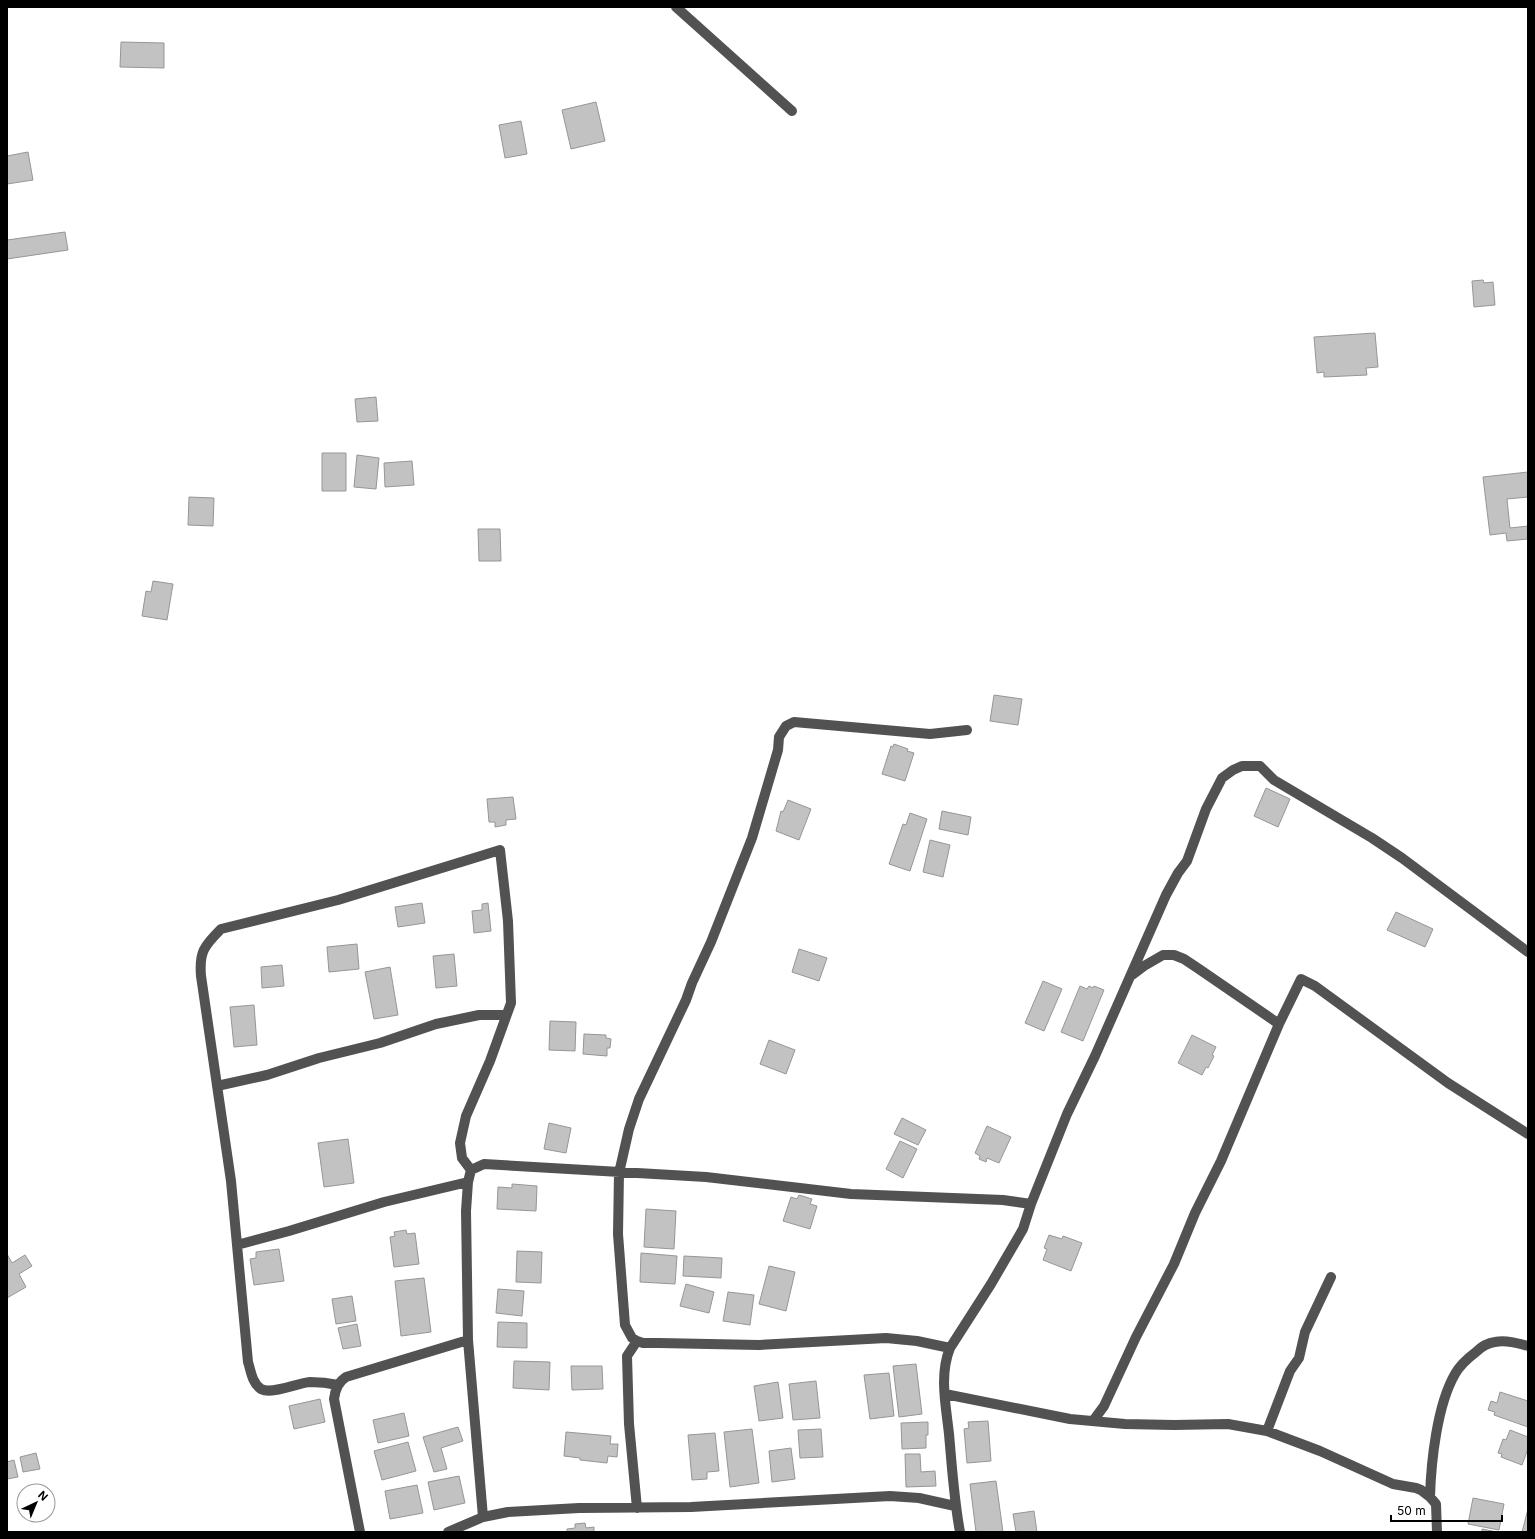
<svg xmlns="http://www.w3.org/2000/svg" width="1535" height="1539" font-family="Inter,sans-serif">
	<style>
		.building { fill: #c2c2c2; stroke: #969696 }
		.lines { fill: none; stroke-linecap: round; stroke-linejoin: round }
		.minor { stroke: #525252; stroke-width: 10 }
	</style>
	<rect width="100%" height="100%" fill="#fff"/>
	<!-- building -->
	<path class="building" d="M121 42 164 43V68L120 67Z
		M596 102 605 141 571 149 562 110Z
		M521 121 527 154 505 158 499 125Z
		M28 152 33 180 7 184V156Z
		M65 232 68 250 7 259V240Z
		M1483 280 1484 283 1493 282 1495 305 1474 307 1472 281Z
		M1375 333 1378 367 1366 368 1367 375 1324 377V372L1317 373 1314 337Z
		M376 397 378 421 357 422 355 399Z
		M322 453H346V491H322Z
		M357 455 379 458 376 489 354 487Z
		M412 461 414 485 385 487 384 463Z
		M1528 472V497L1507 499 1510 528 1528 526V539L1507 541 1506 533 1490 535 1483 477Z
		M189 497 214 498 213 526 188 525Z
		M478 529H500L501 561H479Z
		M153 581 173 584 167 620 142 616 146 591 151 592Z
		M994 695 1022 699 1018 725 990 721Z
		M894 744 908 749 907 751 914 753 905 781 882 774 891 746 893 747Z
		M1266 788 1290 799 1278 827 1254 816Z
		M513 797 516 819 506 820V825L495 827V822H489L487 799Z
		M788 800 811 809 799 840 776 831 781 811 783 812Z
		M942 811 971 817 968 835 939 829Z
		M910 813 927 819 910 871 889 864 903 824 906 825Z
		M930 840 950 845 943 877 923 872Z
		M422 903 425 923 398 927 395 907Z
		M488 903 491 931 474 933 472 911 482 910V904Z
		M1396 912 1433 929 1425 947 1387 930Z
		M357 944 359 969 329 972 327 947Z
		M799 949 827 958 819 981 792 972Z
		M454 954 457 986 436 988 433 956Z
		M282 965 284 986 262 988 261 967Z
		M390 967 398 1015 374 1019 365 972Z
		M1043 981 1062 989 1044 1031 1025 1023Z
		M1080 986 1087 989 1089 986 1093 988 1094 986 1104 990 1083 1041 1061 1032Z
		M254 1005 257 1045 234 1047 230 1007Z
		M550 1021 576 1022 575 1051 549 1050Z
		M584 1034 606 1035V1038L611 1039 610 1048H607V1056L583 1054Z
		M1192 1035 1216 1047 1212 1055 1214 1056 1208 1068 1206 1067 1202 1075 1178 1063Z
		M769 1040 795 1050 786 1074 760 1064Z
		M902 1118 926 1130 918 1145 894 1134Z
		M549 1123 571 1128 566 1153 544 1149Z
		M987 1126 1011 1137 999 1163 987 1158 986 1162 979 1159 980 1156 975 1153Z
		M348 1139 354 1183 324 1187 318 1143Z
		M900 1141 917 1149 903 1178 886 1169Z
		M512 1184 537 1186 536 1211 497 1209 498 1187 512 1188Z
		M799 1195 812 1199 810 1204 817 1206 810 1229 783 1221 791 1197 797 1199Z
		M646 1209 676 1211 674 1249 644 1247Z
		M406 1230 407 1234 415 1233 419 1264 394 1267 390 1237 395 1236 394 1232Z
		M1049 1235 1062 1239 1063 1236 1082 1243 1071 1271 1043 1260 1047 1249 1044 1248Z
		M279 1249 284 1281 254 1285 250 1259 256 1258V1252Z
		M517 1251 542 1252 541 1283 516 1282Z
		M641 1253 677 1256 675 1284 640 1282Z
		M7 1254 12 1263 25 1255 32 1266 19 1274 26 1287 7 1298Z
		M684 1256 722 1258 721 1278 683 1276Z
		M769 1266 795 1272 786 1311 759 1304Z
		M424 1278 431 1332 401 1336 395 1281Z
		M686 1284 714 1292 709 1313 680 1306Z
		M498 1289 524 1291 522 1316 496 1313Z
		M728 1292 754 1295 750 1325 723 1321Z
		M352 1296 356 1321 336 1324 332 1299Z
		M498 1322 527 1323V1348L497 1347Z
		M357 1324 361 1346 343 1349 338 1328Z
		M514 1361 550 1362 549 1390 513 1388Z
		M916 1364 922 1414 899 1417 893 1366Z
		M571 1366H602L603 1389 572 1390Z
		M889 1373 894 1416 870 1419 864 1375Z
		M816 1381 820 1418 793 1420 789 1384Z
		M778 1382 783 1418 759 1421 754 1386Z
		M1500 1392 1528 1401V1427L1494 1415 1495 1412 1488 1410 1491 1401 1497 1403Z
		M320 1399 325 1422 294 1429 289 1406Z
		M404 1413 409 1436 378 1443 373 1420Z
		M988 1421 991 1461 967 1463 964 1429 969 1428 968 1422Z
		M928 1422V1435H926V1448L902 1449 901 1423Z
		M458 1427 463 1441 441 1448 447 1469 434 1472 423 1437Z
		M752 1429 759 1483 730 1487 724 1432Z
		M821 1429 823 1457 800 1458 798 1430Z
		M1510 1430 1528 1437V1449L1522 1465 1501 1457 1502 1454 1498 1453 1503 1439 1506 1440Z
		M566 1432 611 1436 610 1444H618L617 1457 608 1456 607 1463 580 1460V1458L564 1456Z
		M715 1433 719 1471 707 1472V1479L692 1480 688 1435Z
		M408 1442 416 1471 382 1480 374 1451Z
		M791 1448 795 1479 772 1482 769 1451Z
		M36 1453 40 1469 23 1472 20 1457Z
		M905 1454H920L921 1472 935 1471 936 1486 906 1487Z
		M14 1460 18 1477 7 1479V1462Z
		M459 1476 465 1503 434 1510 428 1482Z
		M996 1481 1003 1532H976L970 1484Z
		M417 1485 423 1513 390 1519 385 1491Z
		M1473 1498 1504 1504 1499 1530 1468 1524Z
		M1528 1509V1532H1522Z
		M1034 1511 1037 1532H1016L1013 1514Z
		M585 1523 586 1528 594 1527V1532H567V1529L575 1528V1524Z
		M1482 1529 1497 1532H1482Z"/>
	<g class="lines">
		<!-- minor -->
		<path class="minor" d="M676 7 792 111
			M1132 975 1144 966 1163 955H1174L1184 959 1199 969 1279 1024
			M217 1086 267 1075 319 1058 380 1043 436 1024 479 1015H506
			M237 1245 289 1231 384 1202 468 1182
			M637 1341 627 1356 629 1424 637 1508
			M950 1348 917 1341 886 1338 759 1345 659 1343H643L637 1341 632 1338 625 1325 618 1234 619 1173 629 1129 639 1099 686 1000 692 983 711 942 752 838 778 750 779 737 786 726 794 722 930 734 967 730
			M338 1385C329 1383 319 1382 310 1382 297 1383 272 1395 261 1389 252 1383 251 1371 248 1362L231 1181 201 976C199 952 204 946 221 929L338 900 500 850 508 921 511 1003 490 1061 466 1116 460 1143 462 1158 471 1170
			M945 1394 1070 1419 1125 1424 1174 1425 1228 1424 1267 1431 1320 1451 1393 1484 1416 1488 1421 1490 1430 1497 1436 1504 1437 1532
			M1093 1421 1104 1406 1136 1337 1174 1264 1195 1213 1221 1161 1279 1024 1301 979 1315 986 1448 1083 1528 1134
			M1267 1431 1290 1371 1299 1358 1305 1332 1331 1277
			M1430 1497C1431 1462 1437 1405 1455 1374 1460 1365 1468 1358 1476 1352 1481 1347 1487 1343 1495 1342 1506 1340 1517 1343 1528 1346
			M483 1517 468 1340 466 1211 468 1182 471 1170 484 1164 706 1177 851 1194 1003 1200 1031 1204
			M360 1532 334 1399C335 1390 338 1382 346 1377L468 1340
			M448 1532 483 1517 508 1512 579 1508 691 1507 890 1496 919 1498 955 1506
			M960 1532C954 1500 952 1467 949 1434 946 1406 939 1375 950 1348L991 1284 1023 1229 1031 1204 1067 1114 1095 1056 1166 895 1178 873 1187 861 1206 809 1222 778 1233 770 1242 766H1260L1274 780 1372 838 1402 858 1528 952"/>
	</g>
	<!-- border -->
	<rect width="1535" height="1539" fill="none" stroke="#000000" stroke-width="16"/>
	<!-- north arrow -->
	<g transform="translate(36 1503) rotate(44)"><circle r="19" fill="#ffffff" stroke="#999999"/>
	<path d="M0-3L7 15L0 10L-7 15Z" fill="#000000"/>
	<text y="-6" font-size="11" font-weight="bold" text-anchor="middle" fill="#000000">N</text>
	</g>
	<!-- scale -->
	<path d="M1391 1515v6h111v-6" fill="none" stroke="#000000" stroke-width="2"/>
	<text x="1397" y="1515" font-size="12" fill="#000000" stroke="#ffffff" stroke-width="3" paint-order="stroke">50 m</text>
</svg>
